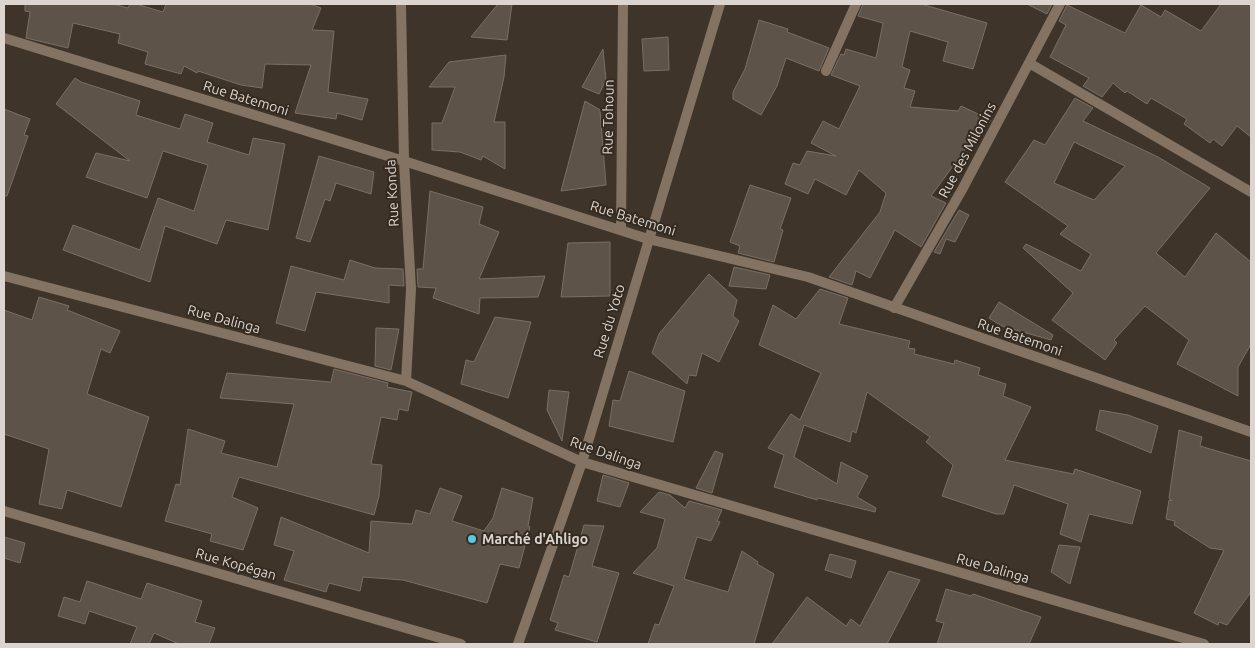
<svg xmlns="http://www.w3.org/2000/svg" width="1255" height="648" font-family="Ubuntu,sans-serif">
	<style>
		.building { fill: #5e5348; stroke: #7b6f64; fill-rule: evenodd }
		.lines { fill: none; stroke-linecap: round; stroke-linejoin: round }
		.street { stroke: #847362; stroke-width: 10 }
		.poi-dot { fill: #59c8e4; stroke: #342a20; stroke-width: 2 }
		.labels { text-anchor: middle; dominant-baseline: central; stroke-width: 4; stroke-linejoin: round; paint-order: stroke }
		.street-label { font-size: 14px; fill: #dcd5cf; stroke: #342a20 }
		.poi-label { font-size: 14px; font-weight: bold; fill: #dcd5cf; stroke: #342a20; text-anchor: start }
	</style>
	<rect width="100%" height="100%" fill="#3e342a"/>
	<!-- building -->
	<path class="building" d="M25 4H113L128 8 130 4H136L163 12 166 4H310L321 8 312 30 334 31 328 92 368 99 362 120 337 113 336 119 295 113 311 65 265 64 262 88 241 85 198 71 197 73 184 66 181 74 145 64 148 52 118 43 120 34 73 23 68 48 26 38 30 12 25 11Z
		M498 4H512L507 40 471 37Z
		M863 4H921L987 23 973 69 943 61 948 42 910 31 902 67 910 70 904 88 915 91 910 107 958 111 961 106 991 120 971 146 969 144 931 196 946 203 921 247 895 230 870 278 856 271 852 285 829 277 880 212 886 193 859 170 846 195 815 179 808 194 785 184 793 163 800 165 807 151 836 156 811 143 823 121 839 129 860 86 831 75 841 54 844 55 846 49 876 58 883 23 858 16Z
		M1027 4H1052L1047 14Z
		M1221 4H1251V137L1237 126 1222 146 1213 139 1210 143 1184 124 1187 119 1151 98 1147 104 1127 91 1125 93 1113 83 1102 97 1083 86 1089 78 1050 57 1066 25 1059 21 1067 5 1125 33 1141 5 1161 17 1165 10 1201 31Z
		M759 20 788 29 787 32 829 48 819 71 786 58 777 86 761 115 733 99V92L745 69Z
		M668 37 669 70 644 71 642 39Z
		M603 49 606 80 599 94 582 87Z
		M506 55 504 77 494 122H505V169L483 156 481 160 460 152 432 150V123H442L455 87H429L449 62Z
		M75 78 81 82 140 101 136 115 180 129 185 114 213 123 207 142 249 155 253 138 285 144 268 230 226 220 217 244 165 226 150 282 63 250 73 225 140 250 158 198 194 211 208 165 163 151 147 198 86 177 96 153 130 161 56 104Z
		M1075 98 1093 108 1083 121 1158 157 1210 188 1156 253 1185 277 1216 233 1251 262V344L1238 367V396L1177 364 1189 340 1145 306 1114 340 1117 343 1105 360 1052 320 1073 293 1023 248 1026 244 1081 271 1091 254 1060 234 1068 226 1005 182 1034 140 1045 145ZM1074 142 1125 166 1094 200 1054 183Z
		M585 101 600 110 606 185 561 191Z
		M4 109 30 119 24 135 28 136 7 196H4Z
		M319 156 374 172 371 194 336 183 330 201 325 199 310 242 296 238Z
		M750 185 791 198 780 229 783 230 774 262 738 253 740 246 730 242Z
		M430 191 483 207 479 224 499 232 479 279 545 276 538 297 480 298 479 314 433 298 436 288 418 287 417 269H423Z
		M959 210 969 215 955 242 946 239 940 254 934 252Z
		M610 242V296L561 297 568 243Z
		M350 260 375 268 403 269 404 286 389 285V303L316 292 305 331 276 323 291 266 344 280Z
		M734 267 770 275 766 289 729 286Z
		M709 274 737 300 733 316 739 321 719 362 702 353 696 376 689 375 687 384 652 353 659 334Z
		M820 289 848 298 839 324 910 341 908 348 915 349 914 354 954 364 955 360 980 368 978 375 1006 384 1003 396 1031 407 1005 460 1073 474 1075 469 1141 491 1132 524 1089 514 1081 542 1060 534 1068 504 1014 485 1004 514H996L942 496 953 465 926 442 930 437 867 392 856 433 852 431 850 442 804 425 794 457 837 484 841 462 868 476 857 497 876 508 875 512 818 498 817 500 774 487 784 455 768 448 791 414 800 420 821 373 759 345 773 305 796 319Z
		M39 297 69 306 67 310 120 331 110 353 101 349 87 394 149 417 121 507 67 490 62 509 39 504 49 449 4 434V310L32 320Z
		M999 302 1053 335 1051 340 1002 326 989 318Z
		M495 317 531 322 508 398 461 384 466 360 474 362Z
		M376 328 399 329 391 370 375 366Z
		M334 369 388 383 387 387 412 392 408 411 399 409 397 420 381 417 371 464 382 465 379 496 374 515 239 477 232 497 258 508 243 550 210 541 212 534 165 521 176 484 180 485 188 429 225 441 221 453 277 467 294 404 220 398 227 373 331 382Z
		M629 371 685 391 673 442 609 426 613 400 620 401Z
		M549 390 569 392 562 441 547 410Z
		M1100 410 1128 415 1158 426 1151 453 1096 430Z
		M1179 430 1202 437 1200 446 1251 461V592L1227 625 1219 622 1218 625 1194 613 1224 550 1210 548 1174 525 1175 521 1166 519 1169 500 1172 501 1169 498Z
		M715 451 723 454 712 493 696 488Z
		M603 475 629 483 620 507 597 501Z
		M440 488 462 496 452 521 484 531 493 518 502 488 533 498 528 526 530 527 519 568 500 564 487 603 403 580 363 577 360 591 329 583 326 592 284 580 294 551 274 545 281 517 369 553 371 521 412 524 416 510 430 514Z
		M659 492 670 495 685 508 689 501 722 510 717 521 720 522 711 541 697 537 684 579 728 592 742 551 758 562 757 564 774 574 754 644H648L655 624 659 625 674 586 633 573 657 548 665 519 640 512Z
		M584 525 604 526 592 566 619 573 597 642 555 630 558 623 550 620 564 575 569 577Z
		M4 537 25 543 20 563 4 558Z
		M1059 545 1080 547 1070 584 1051 572Z
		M830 554 856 561 851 578 825 570Z
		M889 571 920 580 887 644H772L807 597 846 626 851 619 860 626Z
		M87 581 141 599 147 583 202 601 195 622 215 628 209 644H179L154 633 149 644H130L137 627 89 611 85 624 58 616 64 597 80 602Z
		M946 589 971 596 973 594 1041 617 1029 644H937L944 623 936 621Z"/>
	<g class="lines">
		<!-- street -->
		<path class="street" d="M401 4 404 161 411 289 406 381
			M4 38 404 161 648 239 808 277 1251 432
			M1029 63 1251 192
			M826 71 856 4
			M621 230 623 4
			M4 276 406 381 582 462 1204 644
			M894 308 963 188 1060 4
			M4 511 461 644
			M518 644 582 462 720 4"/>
	</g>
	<!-- markers -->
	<circle class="poi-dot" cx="472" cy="539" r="5"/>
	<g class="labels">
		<!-- street labels -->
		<g class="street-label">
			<text transform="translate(246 98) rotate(17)">Rue Batemoni</text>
			<text transform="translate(608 117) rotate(-89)">Rue Tohoun</text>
			<text transform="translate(967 150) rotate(-62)">Rue des Milonins</text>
			<text transform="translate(392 193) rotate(-93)">Rue Konda</text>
			<text transform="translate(633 218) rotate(17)">Rue Batemoni</text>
			<text transform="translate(224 319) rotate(15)">Rue Dalinga</text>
			<text transform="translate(609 321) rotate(-73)">Rue du Yoto</text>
			<text transform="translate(1020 337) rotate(19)">Rue Batemoni</text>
			<text transform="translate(606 453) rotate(19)">Rue Dalinga</text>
			<text transform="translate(236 564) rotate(16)">Rue Kopégan</text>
			<text transform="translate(993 568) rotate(16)">Rue Dalinga</text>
		</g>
		<!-- poi labels -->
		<g class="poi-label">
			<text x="482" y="539">Marché d'Ahligo</text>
		</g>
	</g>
	<!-- border -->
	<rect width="1255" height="648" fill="none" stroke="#dcd5cf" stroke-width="10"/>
</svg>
